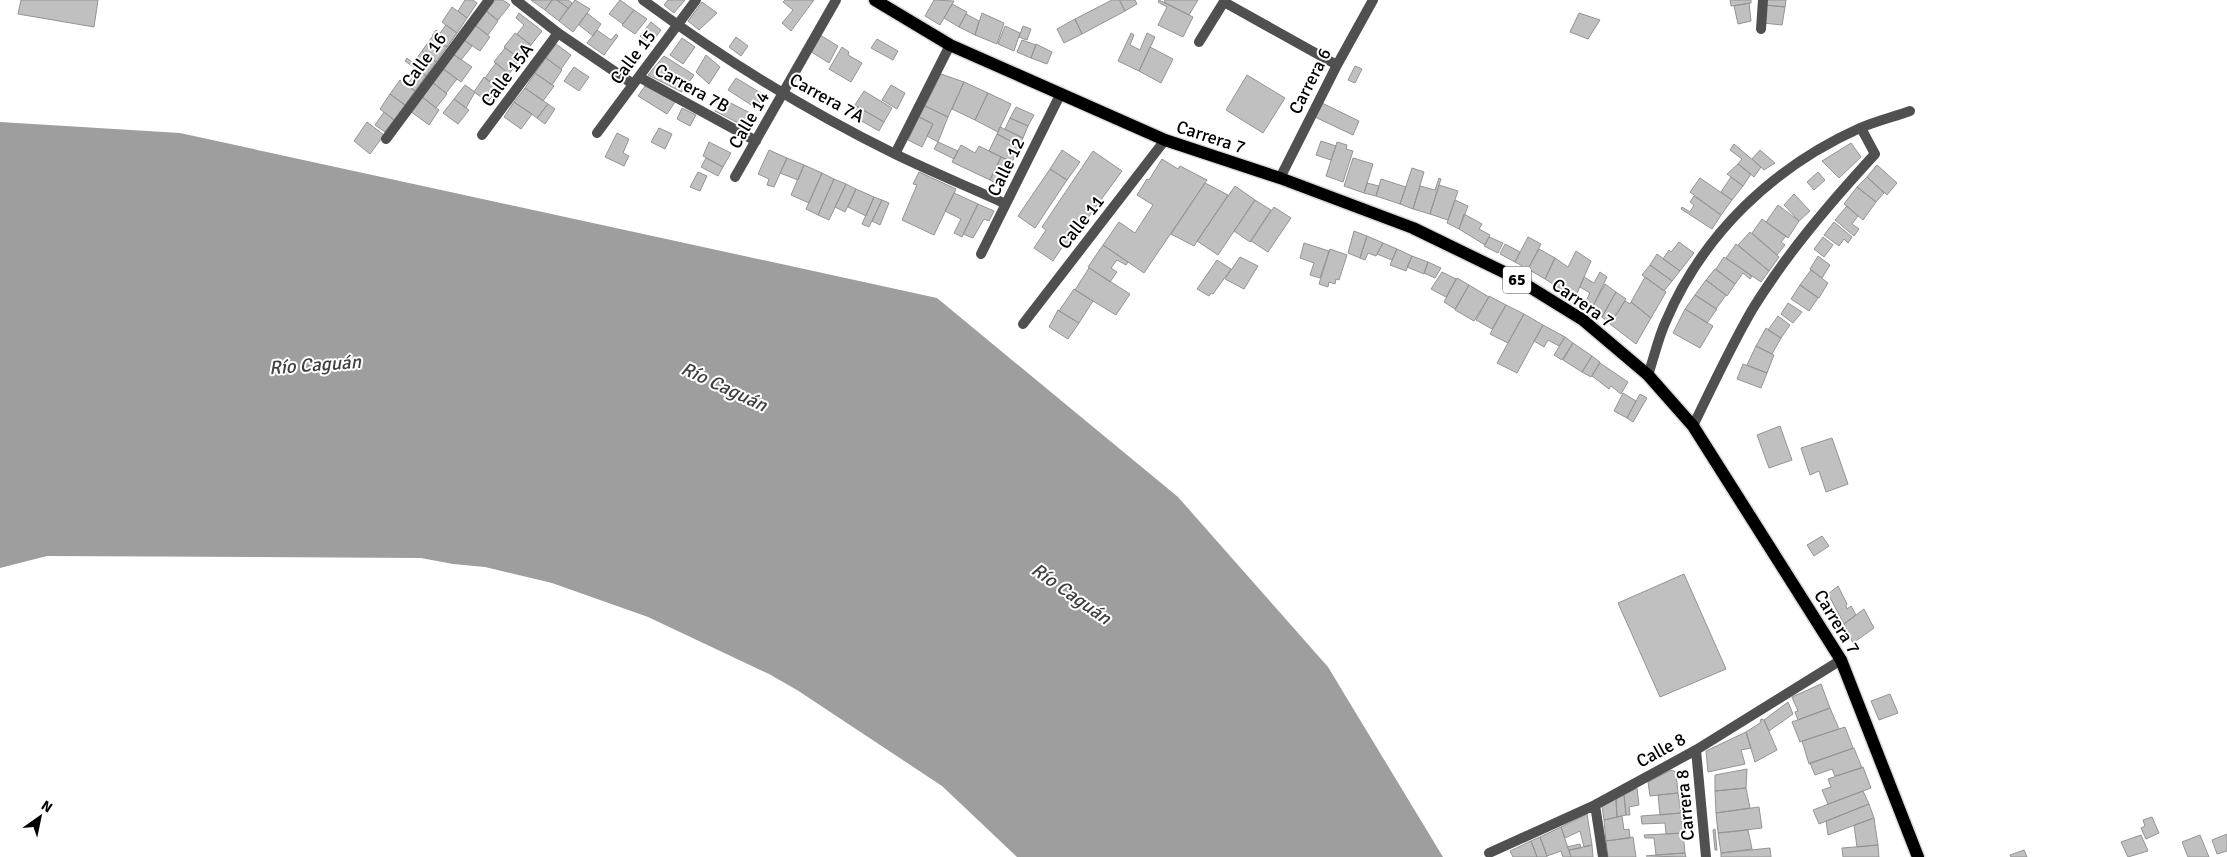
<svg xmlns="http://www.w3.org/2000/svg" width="2227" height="857" font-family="Signika,sans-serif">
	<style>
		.water { fill: #9e9e9e }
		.building { fill: #c0c0c0; stroke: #949494 }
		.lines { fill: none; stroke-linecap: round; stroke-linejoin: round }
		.primary-casing { stroke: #dbdbdb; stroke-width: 15 }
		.street { stroke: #505050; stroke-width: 10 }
		.primary { stroke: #000; stroke-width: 12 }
		.labels { text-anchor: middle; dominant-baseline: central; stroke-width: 4; stroke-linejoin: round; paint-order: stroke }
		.shield { fill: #fff; stroke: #4c4c4c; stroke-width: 1 }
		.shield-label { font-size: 16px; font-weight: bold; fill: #000 }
		.street-label { font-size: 18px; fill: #000; stroke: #fff }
		.water-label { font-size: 19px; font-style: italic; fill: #3f3f3f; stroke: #fff }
	</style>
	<rect width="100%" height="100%" fill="#fff"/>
	<!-- water -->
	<path class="water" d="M0 122 180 133 937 298 1178 497 1328 667 1443 857H1017L942 786 797 690 769 674 648 617 552 583 485 567 453 564 421 558 47 556 0 568Z"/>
	<!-- building -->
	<path class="building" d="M21 0H98L94 27 18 14Z
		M465 0H473L477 3 467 18 458 11Z
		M495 0H503L510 5 498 20 486 11Z
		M531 0H552L545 10Z
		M552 0H557L568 8 559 21 545 10Z
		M557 0H568L572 3 568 8Z
		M575 0 590 9 573 32 559 21Z
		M620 0 634 10 623 24 609 14Z
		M668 0H685L674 13 664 5Z
		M785 0H814L791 31 782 23 793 10 783 2Z
		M934 0 954 1 940 25 925 16Z
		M1119 0 1125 11 1082 34 1075 19 1112 0Z
		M1122 0H1135L1137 4 1125 11 1120 1Z
		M1159 0 1193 17 1183 37 1158 25 1167 7 1158 2Z
		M1165 0H1198L1189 15 1164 2Z
		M1730 0H1751V3L1731 6Z
		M1765 0H1786L1785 7 1765 5Z
		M702 2 717 13 699 30 688 21Z
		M1749 3 1751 21 1738 24 1734 6Z
		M952 4 967 12 959 27 944 18Z
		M1765 5 1785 7 1782 25 1763 23Z
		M452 7 467 18 457 33 442 22Z
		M634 10 647 19 635 34 622 25Z
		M486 11 498 21 488 35 475 25Z
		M519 13 542 31 531 45 517 34 524 25 516 18Z
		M587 13 601 24 593 36 579 25Z
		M982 13 1004 23 997 44 975 35Z
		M1579 13 1600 20 1588 39 1570 32Z
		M966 14 979 21 975 35 959 27Z
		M1075 19 1082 34 1064 43 1057 29Z
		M651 22 661 30 655 38 651 35 646 41 640 36Z
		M446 25 457 33 447 47 432 36 436 30 440 33Z
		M475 25 490 37 480 51 464 40Z
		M1005 26 1020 33 1014 51 998 44Z
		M1023 26 1031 29 1027 40 1019 37Z
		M597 30 611 40 616 34 618 36 604 55 587 43Z
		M515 33 531 45 520 59 504 47Z
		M1131 33 1134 35 1130 45 1140 50 1147 33 1155 37 1139 71 1118 61Z
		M820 35 838 46 829 63 810 51Z
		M432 37 447 47 436 62 422 51Z
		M736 37 748 46 741 56 729 47Z
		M682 38 695 47 683 64 670 55Z
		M877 39 898 51 893 60 871 48Z
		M464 40 472 46 461 60 453 54Z
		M1022 40 1036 45 1031 58 1017 52Z
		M556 44 571 55 561 69 546 58Z
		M1036 44 1052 52 1047 64 1031 58Z
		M842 47 849 52 848 55 862 63 851 82 829 69Z
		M1150 47 1173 59 1161 83 1139 71Z
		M505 48 520 59 509 74 494 62Z
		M422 51 436 62 426 76 405 61 407 58 413 63Z
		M453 54 472 67 461 82 442 68Z
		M706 55 720 67 709 84 696 72Z
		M664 56 694 75 682 92 648 75Z
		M546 58 562 70 552 85 535 73Z
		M496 63 509 74 498 88 485 78Z
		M1355 66 1362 69 1355 83 1348 80Z
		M574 67 589 77 579 91 564 81Z
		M442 68 457 79 446 93 432 82Z
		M418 70 426 76 415 91 407 85Z
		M535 73 554 86 543 101 525 88Z
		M941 74 964 82 948 117 925 106Z
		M1247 75 1285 98 1263 133 1226 110Z
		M484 77 498 88 488 102 474 92Z
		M736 78 764 95 756 108 728 90Z
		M400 80 415 91 405 105 390 94Z
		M432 82 447 94 436 108 421 96Z
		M964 82 988 93 975 120 952 109Z
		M465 85 475 92 466 108 454 99Z
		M891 85 905 93 897 109 882 100Z
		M645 86 675 102 667 114 638 96Z
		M525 88 548 104 537 118 514 102Z
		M864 91 892 108 884 122 855 105Z
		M988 93 1011 104 998 132 975 120Z
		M390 94 405 105 394 120 380 109Z
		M421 96 439 110 429 125 410 111Z
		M454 99 469 110 458 124 443 113Z
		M723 99 752 114 744 126 715 111Z
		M514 102 532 114 521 129 504 117Z
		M1322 103 1359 121 1353 135 1315 117Z
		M548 104 555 109 545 124 537 118Z
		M925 106 948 117 938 142 927 136 933 124 919 117Z
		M858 107 884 122 879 131 853 116Z
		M1016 107 1034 115 1028 126 1010 118Z
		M682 108 696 115 690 126 677 119Z
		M384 112 394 120 385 132 375 125Z
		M919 117 933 124 922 147 908 140Z
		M1010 118 1028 126 1023 138 1005 129Z
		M367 122 384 135 370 154 354 141Z
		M1000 127 1023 138 1020 146 997 134Z
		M659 128 672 134 665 149 651 142Z
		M617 133 629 139 623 153 629 156 624 166 605 157Z
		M997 134 1020 146 1012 162 989 151Z
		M1321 141 1336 146 1331 160 1316 155Z
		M709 142 731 153 723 167 703 156Z
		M938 142 958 151 954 159 934 149Z
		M1337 142 1347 145 1346 149 1353 151 1343 182 1326 176Z
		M1851 143 1861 157 1839 178 1822 161Z
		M1734 144 1761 167 1754 177 1738 164 1742 159 1730 150Z
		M961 145 975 153 979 146 1001 157 990 180 952 162Z
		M769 150 787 158 774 187 767 185 769 179 758 174Z
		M1062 150 1080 162 1067 180 1050 169Z
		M1760 150 1775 163 1764 170 1752 159Z
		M1093 151 1122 171 1068 245 1065 243 1053 261 1034 248 1046 230 1042 227Z
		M1001 157 1012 162 1001 186 990 180Z
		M706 158 723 167 718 176 701 167Z
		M787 158 804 165 798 180 780 173Z
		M1353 158 1373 164 1364 193 1344 186Z
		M1162 159 1178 169 1180 166 1207 180 1144 273 1103 245 1119 222 1135 233 1153 205 1137 195 1147 179 1149 180Z
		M1738 164 1751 174 1743 186 1727 174Z
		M804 165 822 173 809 203 791 195Z
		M1877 165 1897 183 1887 195 1867 177Z
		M1412 168 1424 172 1413 209 1400 204Z
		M1050 169 1067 180 1035 228 1018 216Z
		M698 172 707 176 700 191 690 187Z
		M919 172 956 189 934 235 902 220 917 185 913 184Z
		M1818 172 1825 180 1814 190 1807 182Z
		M822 173 834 179 818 215 806 209Z
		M1731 177 1743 186 1732 200 1721 192Z
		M1867 177 1884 193 1876 202 1857 187Z
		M1439 178 1441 179 1430 214 1413 209 1420 186 1435 190Z
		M1700 178 1732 200 1721 215 1690 192Z
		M834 179 846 184 829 220 818 215Z
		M1381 179 1406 187 1400 204 1376 196Z
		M1205 183 1228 195 1194 246 1171 234Z
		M1367 183 1379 186 1376 196 1364 193Z
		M846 184 856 189 845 212 835 207Z
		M1439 185 1458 191 1448 220 1430 214Z
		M1235 186 1255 200 1218 255 1197 241Z
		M1857 187 1876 202 1863 220 1844 204Z
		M856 189 874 197 866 216 848 207Z
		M954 193 978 204 962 237 954 233 961 219 945 211Z
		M1794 194 1810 211 1799 221 1784 205Z
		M1694 196 1721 215 1712 229 1681 209 1682 207 1690 212 1694 205 1690 202Z
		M874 197 882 200 869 227 862 224Z
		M882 200 889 203 880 225 872 221Z
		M1255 200 1271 210 1250 242 1234 231Z
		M1455 200 1468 206 1459 229 1447 223Z
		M978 204 994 211 989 221 984 219 973 238 963 234Z
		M1778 205 1799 221 1788 238 1766 222Z
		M1847 206 1858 216 1852 224 1859 229 1854 236 1835 220Z
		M1274 207 1291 218 1268 252 1251 241Z
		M1464 214 1482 224 1479 229 1490 235 1485 245 1459 229Z
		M1762 219 1786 236 1781 242 1785 245 1777 255 1752 233Z
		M1834 222 1852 237 1848 243 1844 239 1839 246 1824 235Z
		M1354 231 1367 236 1360 258 1348 253Z
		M1750 232 1779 257 1769 271 1738 245Z
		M1367 236 1383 243 1376 256 1368 253 1365 260 1360 258Z
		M1489 237 1503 243 1498 253 1484 246Z
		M1528 237 1541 244 1528 269 1515 262Z
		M1823 237 1833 245 1824 257 1814 249Z
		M1679 242 1694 253 1680 271 1663 259 1669 250 1671 252Z
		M1304 243 1329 251 1320 278 1310 275 1314 263 1300 258Z
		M1383 243 1397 249 1392 260 1377 254Z
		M1505 244 1520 252 1515 262 1500 254Z
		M1736 244 1769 271 1761 282 1726 258Z
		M1103 245 1128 262 1126 265 1117 260 1111 268 1117 272 1110 282 1088 267Z
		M1330 249 1347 255 1339 280 1336 279 1335 284 1329 282 1328 287 1319 284Z
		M1397 249 1412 256 1406 271 1390 265Z
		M1539 249 1555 258 1545 279 1528 269Z
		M1576 251 1591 261 1575 298 1545 279 1555 258 1568 267Z
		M1657 254 1680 271 1672 281 1650 265Z
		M1412 256 1428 262 1424 274 1407 267Z
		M1818 256 1830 265 1822 278 1810 269Z
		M1240 257 1258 266 1244 289 1225 279Z
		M1724 257 1752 276 1750 279 1743 273 1735 284 1716 269Z
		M1217 260 1231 269 1213 294 1211 293 1209 296 1197 289Z
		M1428 262 1441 268 1435 278 1424 273Z
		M1650 265 1672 281 1664 291 1642 275Z
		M1089 268 1130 294 1116 315 1075 290Z
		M1715 269 1735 284 1727 296 1706 280Z
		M1811 270 1828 283 1819 298 1800 285Z
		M1442 272 1456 279 1446 297 1431 289Z
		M1600 272 1607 277 1593 306 1586 301 1590 293 1580 287 1584 277 1594 283Z
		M1645 277 1666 292 1651 318 1631 302Z
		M1457 278 1469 285 1455 309 1444 302Z
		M1706 280 1726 295 1716 309 1695 295Z
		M1605 284 1616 292 1602 317 1591 310Z
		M1469 285 1489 297 1474 321 1455 310Z
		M1800 285 1818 298 1809 311 1791 299Z
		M1074 289 1093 301 1079 323 1059 311Z
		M1616 292 1626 299 1610 324 1602 317Z
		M1695 295 1717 309 1707 323 1685 309Z
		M1489 296 1506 305 1492 329 1476 320Z
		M1625 301 1630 304 1631 302 1651 318 1636 344 1610 324Z
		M1788 303 1802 312 1793 323 1781 314Z
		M1506 305 1524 314 1508 343 1490 334Z
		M1685 309 1713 326 1700 348 1673 333Z
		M1058 310 1079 323 1068 339 1049 327Z
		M1524 314 1543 325 1517 373 1497 363Z
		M1778 316 1790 325 1781 338 1768 330Z
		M1543 325 1565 337 1559 346 1548 340 1544 347 1534 341Z
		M1766 328 1781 338 1772 354 1756 346Z
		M1565 337 1573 343 1562 360 1554 355Z
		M1573 343 1592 356 1582 372 1563 360Z
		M1756 346 1774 355 1767 373 1747 365Z
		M1592 356 1600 362 1591 377 1582 372Z
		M1600 363 1628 382 1621 394 1611 386 1609 389 1592 376Z
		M1743 364 1767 373 1761 388 1737 379Z
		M1623 393 1636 401 1627 418 1614 411Z
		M1640 394 1647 398 1633 422 1627 418Z
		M1780 426 1792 460 1769 468 1757 435Z
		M1832 438 1848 484 1826 492 1819 471 1810 475 1801 448Z
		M1822 536 1829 546 1814 556 1807 545Z
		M1684 574 1726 669 1660 697 1618 603Z
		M1838 586 1847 604 1846 606 1847 609 1851 606 1856 615 1844 624 1828 594Z
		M1864 609 1874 628 1853 643 1844 624Z
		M1821 684 1830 708 1798 720 1795 712 1798 711 1792 697Z
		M1890 694 1898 713 1879 720 1871 701Z
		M1788 702 1793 714 1769 731 1764 720Z
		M1830 708 1839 729 1800 742 1792 722Z
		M1761 719 1764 720 1777 750 1755 762 1746 732 1760 723Z
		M1845 727 1853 748 1809 764 1802 741Z
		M1746 732 1751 748 1741 750 1745 764 1708 772 1706 751Z
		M1854 748 1862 768 1835 776 1832 769 1815 775 1810 763Z
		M1863 767 1871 788 1828 804 1822 790 1831 787 1828 779Z
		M1747 769 1746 788 1715 791V775Z
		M1671 770 1676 772 1678 793 1650 796 1648 782Z
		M1637 788 1639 805 1629 807 1630 815H1626L1624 795Z
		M1746 788 1750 808 1716 813 1715 791Z
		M1863 791 1869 804 1819 824 1813 810Z
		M1678 793 1681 813 1660 815 1658 795Z
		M1624 795 1626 815 1617 817 1616 799Z
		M1616 799 1617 817 1604 820 1602 806Z
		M1869 804 1874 818 1828 835 1826 821Z
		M1759 807 1762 828 1718 833 1716 813Z
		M1681 813 1683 833 1666 834 1665 823 1642 824 1641 816Z
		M1587 814 1592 845 1584 847 1580 831 1565 838 1561 827Z
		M1622 816 1624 830 1629 829 1630 838 1606 841 1604 820Z
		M2152 817 2159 833 2146 839 2141 828 2145 826 2143 820Z
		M1874 818 1878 845 1857 847 1854 825Z
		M1561 827 1571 857H1563L1561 851 1547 856 1540 837Z
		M1715 829 1717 850H1715L1713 830Z
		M1748 830 1752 849 1721 853 1718 833Z
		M1683 833 1685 853 1656 855 1654 838H1645L1644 835Z
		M2227 834V851L2217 854 2212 840Z
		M2141 835 2148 851 2128 857 2121 842Z
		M2200 835 2209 857H2188L2182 842Z
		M1540 837 1547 856V857H1537L1531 841Z
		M1633 837 1636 857H1608L1606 841Z
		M1531 841 1537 857H1513L1510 851Z
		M1580 844 1581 848 1569 850 1567 847Z
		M1592 845 1593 857H1571L1569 850Z
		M1878 845 1879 857H1843L1842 848Z
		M1770 848 1771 857H1721V853Z
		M2024 850 2027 857H2011L2010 855Z
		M1685 853 1686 857 1646 856 1656 855Z"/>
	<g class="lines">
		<!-- primary casing -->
		<g class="primary-casing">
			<path id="primary" d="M875 0 950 45 1165 140 1280 178 1413 228 1512 276 1583 320 1648 375 1693 426 1841 660 1918 857"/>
		</g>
		<!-- street -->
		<path class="street" d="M516 0 558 33 633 84
			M643 0C722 58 807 111 895 154 932 172 969 187 1006 204
			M1224 2 1337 65
			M1761 29 1763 0
			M1199 42 1225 0
			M639 77 756 141
			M597 133 696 0
			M482 135 558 33
			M386 139 489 0
			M895 154 950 45
			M735 177 836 0
			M1280 178 1337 65 1373 0
			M981 254 1060 95
			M1023 324 1165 140
			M1648 375C1654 358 1658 338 1666 321 1703 234 1773 167 1860 128 1876 121 1893 117 1910 111
			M1693 426C1712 387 1730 348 1752 310 1787 253 1830 203 1875 154L1861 128
			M1696 750 1706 857
			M1595 805 1603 857
			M1489 853 1595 805 1696 750 1841 660"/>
		<!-- primary -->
		<use href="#primary" class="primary"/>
	</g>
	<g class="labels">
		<!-- shield labels -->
		<rect class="shield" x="1503" y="266.5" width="28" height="27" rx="4"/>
		<g class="shield-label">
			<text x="1517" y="280">65</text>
		</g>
		<!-- street labels -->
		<g class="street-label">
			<text transform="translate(633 57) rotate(-53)">Calle 15</text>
			<text transform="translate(424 60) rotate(-54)">Calle 16</text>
			<text transform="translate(507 75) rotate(-53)">Calle 15A</text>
			<text transform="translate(1310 81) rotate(-63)">Carrera 6</text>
			<text transform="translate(692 88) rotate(29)">Carrera 7B</text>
			<text transform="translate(827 98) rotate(29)">Carrera 7A</text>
			<text transform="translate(749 120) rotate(-60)">Calle 14</text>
			<text transform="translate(1211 137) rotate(18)">Carrera 7</text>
			<text transform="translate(1006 167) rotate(-64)">Calle 12</text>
			<text transform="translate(1081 222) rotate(-52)">Calle 11</text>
			<text transform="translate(1583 303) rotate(35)">Carrera 7</text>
			<text transform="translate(1837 622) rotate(59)">Carrera 7</text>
			<text transform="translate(1661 750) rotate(-29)">Calle 8</text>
			<text transform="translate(1685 805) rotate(-95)">Carrera 8</text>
		</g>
		<!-- water labels -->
		<g class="water-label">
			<text transform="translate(315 365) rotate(-4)">Río Caguán</text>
			<text transform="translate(724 387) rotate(25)">Río Caguán</text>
			<text transform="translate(1071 594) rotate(35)">Río Caguán</text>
		</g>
	</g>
	<!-- north arrow -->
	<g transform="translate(40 817) rotate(33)" stroke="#ffffff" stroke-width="4" paint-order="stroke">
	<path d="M0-4L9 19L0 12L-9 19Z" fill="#000000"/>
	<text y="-8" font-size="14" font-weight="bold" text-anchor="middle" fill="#000000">N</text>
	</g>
</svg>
